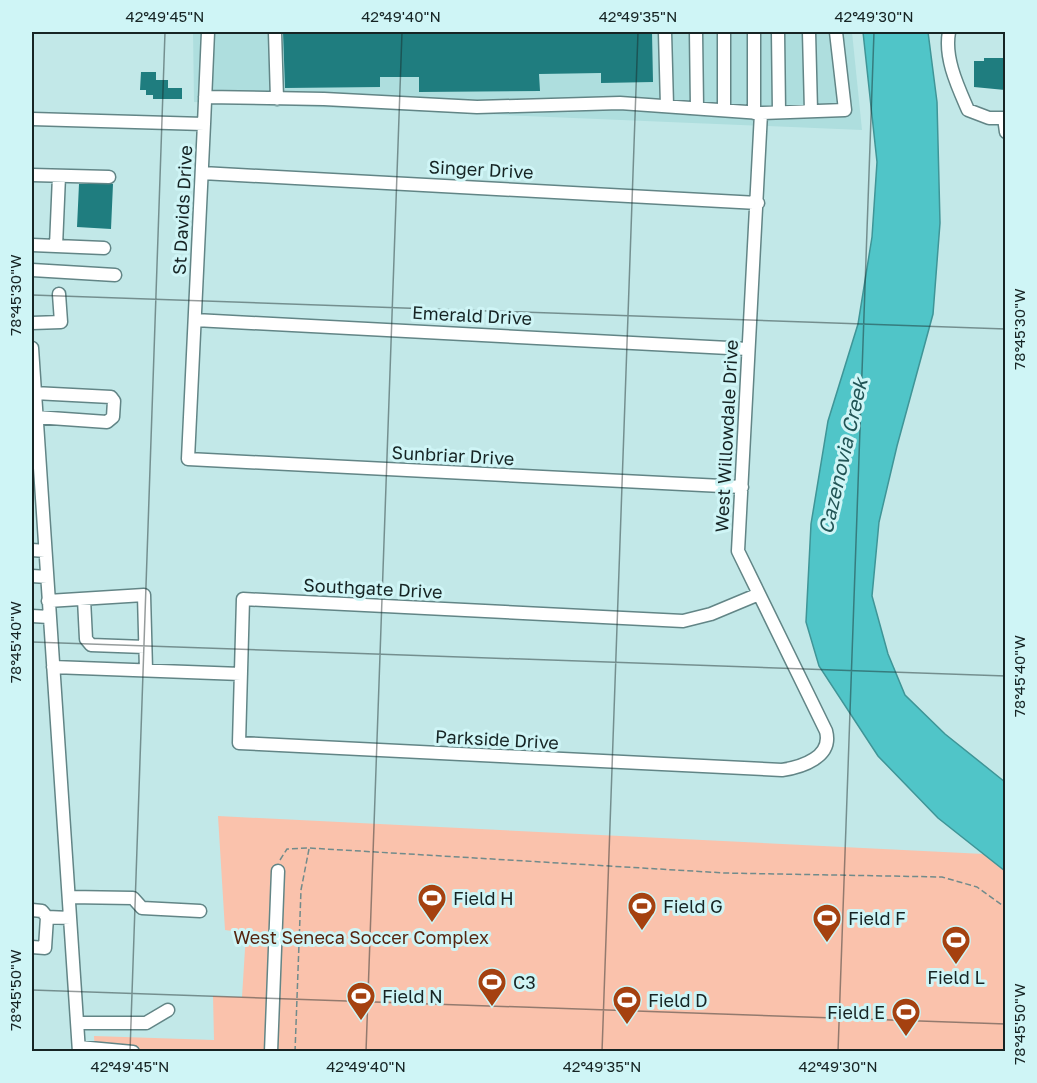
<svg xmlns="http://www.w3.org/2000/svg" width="1037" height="1083" font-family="'Golos Text',sans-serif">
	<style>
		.built { fill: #aedede }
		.green { fill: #fac2ac }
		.water { fill: #50c5c8; stroke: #3f9597; stroke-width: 1.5 }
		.building { fill: #1f7d7f }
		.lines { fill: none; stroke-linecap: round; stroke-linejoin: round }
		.minor-casing { stroke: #628586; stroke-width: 15 }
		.path { stroke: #718b8b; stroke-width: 1.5; stroke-dasharray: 6 3; stroke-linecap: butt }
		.minor { stroke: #fff; stroke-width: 12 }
		.ticks { fill: none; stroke: #162424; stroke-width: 1.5; stroke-opacity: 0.45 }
		.labels { text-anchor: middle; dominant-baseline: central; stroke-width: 6; stroke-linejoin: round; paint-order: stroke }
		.street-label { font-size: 18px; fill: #162424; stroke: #cff5f6 }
		.poi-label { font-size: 18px; fill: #162424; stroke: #cff5f6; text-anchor: start }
		.park-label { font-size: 18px; fill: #562510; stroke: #cff5f6 }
		.water-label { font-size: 20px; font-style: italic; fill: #225556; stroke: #cff5f6 }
		.neatline { fill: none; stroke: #162424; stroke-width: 2 }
		.ticks-label { font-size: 15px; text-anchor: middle; fill: #162424 }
	</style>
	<rect width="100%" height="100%" fill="#c2e8e8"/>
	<!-- built -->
	<path class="built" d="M193 32H852L862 130 194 102Z"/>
	<!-- green -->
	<path class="green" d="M218 816 984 854 1005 871V1051L95 1052 94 1036 214 1040 213 996 242 997 246 933 225 930Z"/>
	<!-- water -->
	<path class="water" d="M863 32H928L937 102 940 223 933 314 897 446 879 522 872 596 888 654 905 695 945 734 1005 782V871L938 818 878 756 819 666 806 622 811 524 828 421 858 324 872 237 877 162Z"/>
	<!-- building -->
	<path class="building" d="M283 32H652L653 82 601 83V73L539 74 540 91 419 92V77H380V87L285 88Z
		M984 58H1005V90L974 87V61H984Z
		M141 72H156V80H168V88H182V99H153V95H146V90H140Z
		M79 184H113L111 229 77 227Z"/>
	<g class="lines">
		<!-- minor casing -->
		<g class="minor-casing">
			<path id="minor" d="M275 32 277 99
				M665 32 667 106
				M696 32 697 108
				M724 32V110
				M778 32 779 112
				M809 32 811 111
				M949 32C944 58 958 87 968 110L989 118H1006
				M205 97 324 99 477 107 620 103 761 113 738 551 826 731C833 757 802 767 782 770L239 743 243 599 683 621 711 614 759 594
				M754 113V32
				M761 113 845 110 836 32
				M1004 118 1006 132
				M32 119 204 124 188 459 742 487
				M204 124 208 32
				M202 173 758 203
				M32 175 109 177
				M32 245 104 248
				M56 246 59 176
				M32 270 115 275
				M195 320 748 349
				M32 323 61 322 59 294
				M32 348 79 1052
				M34 393 111 397 114 401 113 417 107 422 36 417
				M32 550 45 551
				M32 576 47 577
				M84 599 86 639 91 645 145 647
				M48 601 144 595 146 670
				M32 616 49 617
				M53 667 241 674
				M69 897 133 898 142 908 200 911
				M32 910 42 911 47 917 70 918
				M32 947 45 948 47 917
				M77 1023H146L168 1010
				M79 1047 133 1052
				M271 1052 278 871"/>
		</g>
		<!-- path -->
		<path class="path" d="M280 860 287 849 309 848 725 873 942 877 977 887 1006 908
			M295 1052 301 890 309 849"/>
		<!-- minor -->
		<use href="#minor" class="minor"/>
	</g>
	<!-- ticks -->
	<path class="ticks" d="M32 295 1006 329M32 642 1006 676M32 990 1006 1024M130 1052 165 32M366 1052 402 32M602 1052 638 32M838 1052 874 32"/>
	<!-- icons -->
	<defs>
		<g id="stadium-pin" transform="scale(1.5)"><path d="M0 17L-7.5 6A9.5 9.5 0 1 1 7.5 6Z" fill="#a54110" stroke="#cff5f6"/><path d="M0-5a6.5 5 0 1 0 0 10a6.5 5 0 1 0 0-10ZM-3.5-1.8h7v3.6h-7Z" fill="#fff"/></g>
	</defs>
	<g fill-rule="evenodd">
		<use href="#stadium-pin" x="432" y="898"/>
		<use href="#stadium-pin" x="642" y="906"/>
		<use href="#stadium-pin" x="827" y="918"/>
		<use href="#stadium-pin" x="956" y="940"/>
		<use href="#stadium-pin" x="492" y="982"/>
		<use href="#stadium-pin" x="361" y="996"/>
		<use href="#stadium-pin" x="627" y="1000"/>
		<use href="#stadium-pin" x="906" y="1012"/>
	</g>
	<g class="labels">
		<!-- street labels -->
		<g class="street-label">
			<text transform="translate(481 169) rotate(3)">Singer Drive</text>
			<text transform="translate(182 210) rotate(-87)">St Davids Drive</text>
			<text transform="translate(472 315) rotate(3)">Emerald Drive</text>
			<text transform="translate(726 436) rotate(-87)">West Willowdale Drive</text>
			<text transform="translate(453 455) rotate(3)">Sunbriar Drive</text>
			<text transform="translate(373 588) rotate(3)">Southgate Drive</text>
			<text transform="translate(497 739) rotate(3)">Parkside Drive</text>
		</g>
		<!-- poi labels -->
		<g class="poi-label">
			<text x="453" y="898">Field H</text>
			<text x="663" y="906">Field G</text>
			<text x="848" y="918">Field F</text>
			<text x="956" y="977" text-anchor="middle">Field L</text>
			<text x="513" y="982">C3</text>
			<text x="382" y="996">Field N</text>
			<text x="648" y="1000">Field D</text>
			<text x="885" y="1012" text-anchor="end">Field E</text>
		</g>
		<!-- park labels -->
		<g class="park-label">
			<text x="361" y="937">West Seneca Soccer Complex</text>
		</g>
		<!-- water labels -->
		<g class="water-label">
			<text transform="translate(842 456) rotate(-77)">Cazenovia Creek</text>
		</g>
	</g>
	<!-- border -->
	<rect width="1037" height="1083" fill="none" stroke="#cff5f6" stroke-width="66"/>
	<rect x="33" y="33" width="971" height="1017" class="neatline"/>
	<g class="ticks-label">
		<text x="165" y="22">42°49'45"N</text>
		<text x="401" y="22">42°49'40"N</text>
		<text x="638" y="22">42°49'35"N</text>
		<text x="874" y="22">42°49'30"N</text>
		<text transform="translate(16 295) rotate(-90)" y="5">78°45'30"W</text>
		<text transform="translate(1020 329) rotate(-90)" y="5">78°45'30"W</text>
		<text transform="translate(16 642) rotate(-90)" y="5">78°45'40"W</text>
		<text transform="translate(1020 676) rotate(-90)" y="5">78°45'40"W</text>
		<text transform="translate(16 990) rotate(-90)" y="5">78°45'50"W</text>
		<text transform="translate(1020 1024) rotate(-90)" y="5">78°45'50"W</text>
		<text x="130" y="1072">42°49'45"N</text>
		<text x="366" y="1072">42°49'40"N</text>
		<text x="602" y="1072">42°49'35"N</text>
		<text x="838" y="1072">42°49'30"N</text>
	</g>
</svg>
